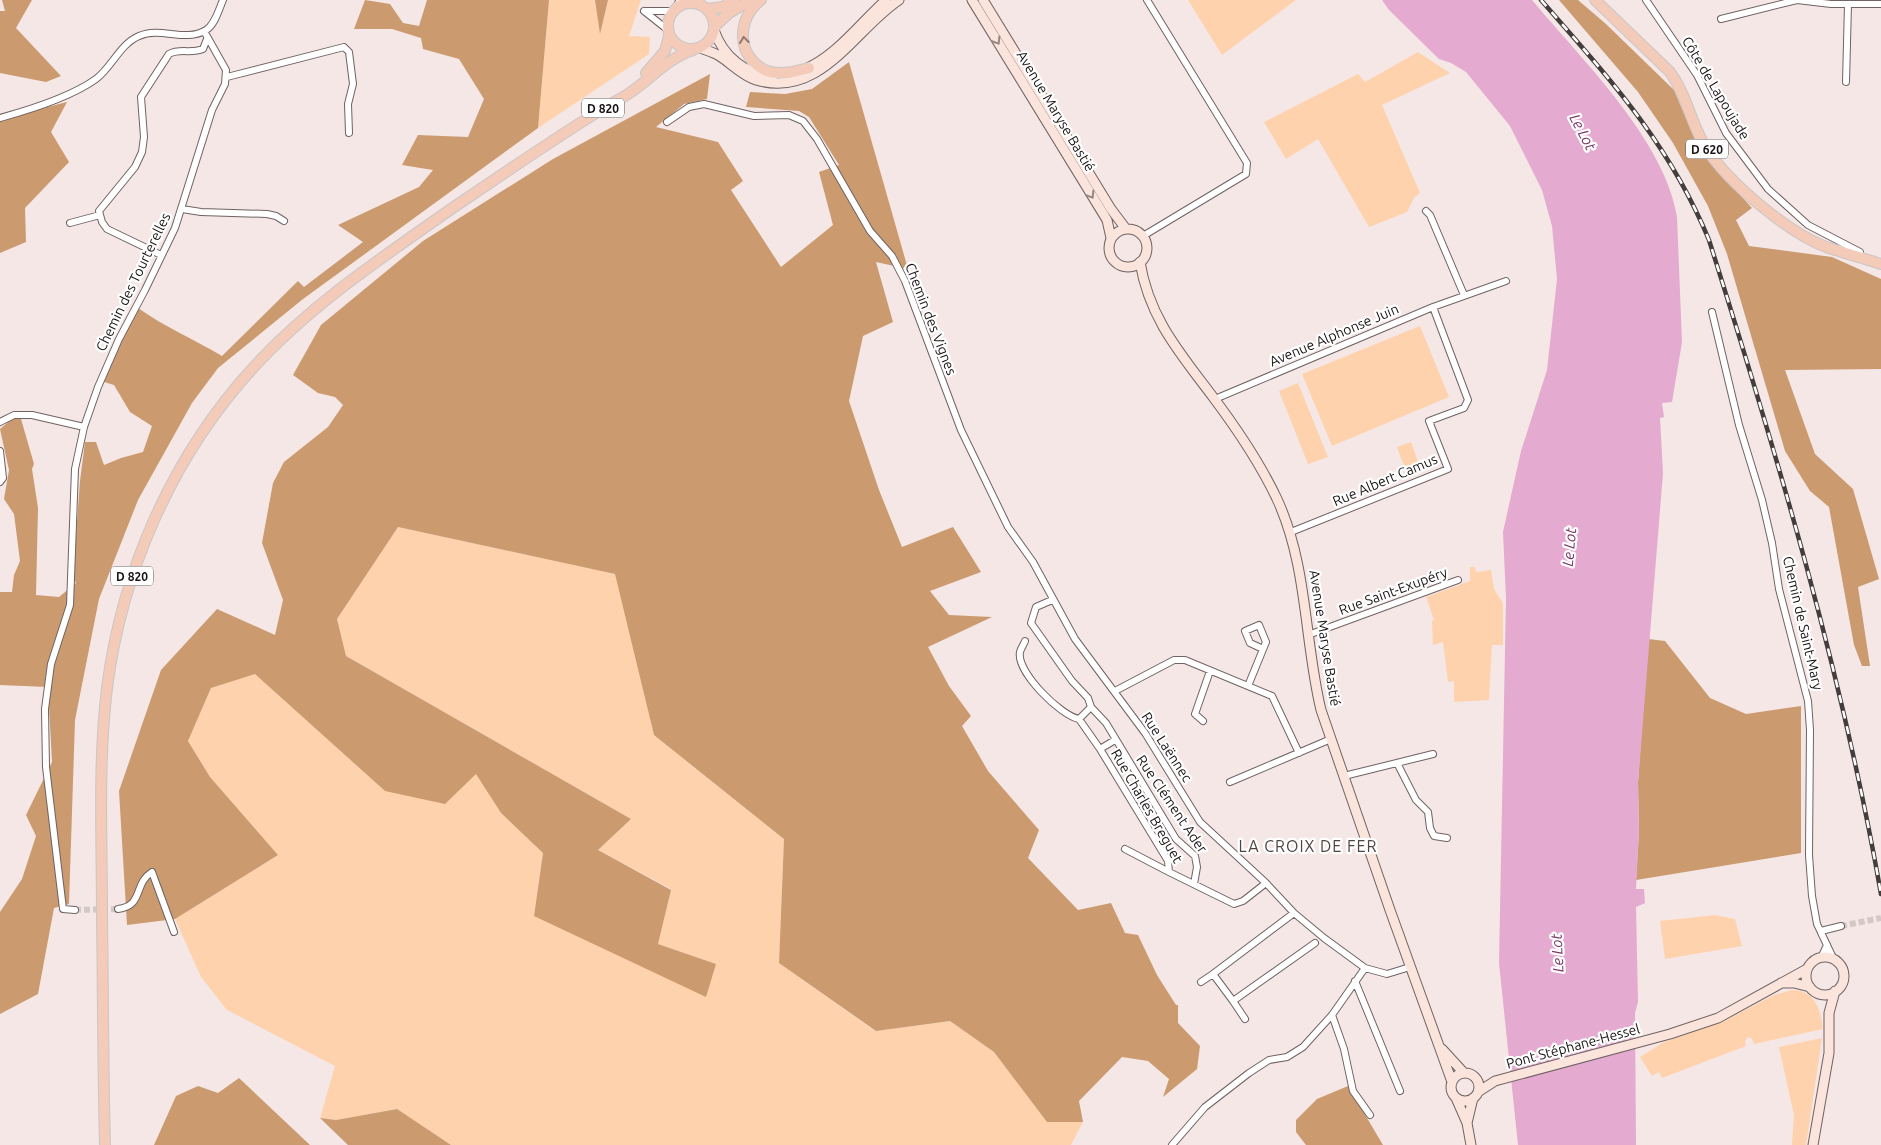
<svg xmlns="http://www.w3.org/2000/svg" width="1881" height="1145" font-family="Ubuntu,sans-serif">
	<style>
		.green { fill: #fed2ac }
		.forest { fill: #cb9a6f }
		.water { fill: #e4aacf }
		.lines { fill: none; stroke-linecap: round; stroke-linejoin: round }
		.street-tunnel { stroke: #d4c8c7; stroke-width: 6; stroke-dasharray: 6 3; stroke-linecap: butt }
		.street-casing { stroke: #6f6363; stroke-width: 8 }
		.secondary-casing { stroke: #6f6363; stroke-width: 11 }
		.primary-casing { stroke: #c8c7c7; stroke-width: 12 }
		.street { stroke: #fff; stroke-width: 6 }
		.secondary { stroke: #fae4dc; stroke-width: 9 }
		.primary { stroke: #f4cab9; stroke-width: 10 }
		.rail-casing { stroke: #443d3d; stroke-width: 4.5 }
		.rail { stroke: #fff; stroke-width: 2.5; stroke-dasharray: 8; stroke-linecap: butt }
		.oneway { stroke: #92796f }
		.oneway2 { stroke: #958782 }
		.labels { text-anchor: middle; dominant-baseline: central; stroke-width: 4.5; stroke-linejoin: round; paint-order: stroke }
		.shield { fill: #fff; stroke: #5f5b5b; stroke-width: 1 }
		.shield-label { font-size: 12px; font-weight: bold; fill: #1a1515 }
		.street-label { font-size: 14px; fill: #1a1515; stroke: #fff }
		.water-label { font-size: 15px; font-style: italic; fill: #793565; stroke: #fff }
		.quarter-label { font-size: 16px; letter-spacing: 1px; fill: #4f4443; stroke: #fff }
	</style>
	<rect width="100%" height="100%" fill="#f5e7e6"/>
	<!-- green -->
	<path class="green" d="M549 0H595L600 32 608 0H641L629 36 650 37 649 54 538 128Z
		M1188 0H1296L1222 55Z
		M1418 52 1450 73 1382 105 1420 193 1414 198 1407 212 1369 227 1318 139 1286 159 1264 122 1358 74 1365 82Z
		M1420 326 1449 397 1332 446 1302 374Z
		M1298 383 1328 457 1308 464 1279 391Z
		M1411 442 1421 470 1407 475 1397 447Z
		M398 527 616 574 654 735 784 839 779 963 875 1031 950 1021 994 1052 1047 1121 1083 1122 1071 1145H451L396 1109 336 1120 320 1118 335 1066 227 1010 201 977 175 919 278 855 210 777 188 741 211 688 255 673 385 791 476 773 501 813 543 853 534 916 716 964 658 944 671 889 598 850 631 819 346 656 337 619Z
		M1470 567H1475L1476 572 1491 570 1494 589 1503 603V645H1492L1489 700 1454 702V681L1448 682 1443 642 1433 645 1432 621 1434 620 1426 597 1470 581Z
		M1715 915 1735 919 1742 946 1665 959 1660 921Z
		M1792 990C1816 991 1820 1009 1823 1029L1754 1044 1752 1039 1748 1037 1745 1041 1746 1046 1662 1078 1659 1072 1652 1076 1640 1057 1664 1042 1724 1021 1774 995Z
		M1822 1038 1806 1145H1792L1794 1115 1779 1047Z"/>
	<!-- forest -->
	<path class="forest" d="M2 0H32L16 28 61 76 46 82 0 73V11H5Z
		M365 0 390 4 403 23 419 26 427 0H549L538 128 303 299 218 368 192 403 138 500 99 599 75 720 69 904 54 908 38 994 0 1014V912L22 879 36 836 26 815 52 762 48 687 0 685V592H12L14 575 20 561 14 514 4 499 9 470 0 429 13 418 21 419 34 464 32 469 38 508 36 595 59 597 76 583 73 577 80 481 85 442H96L104 465 121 458 143 452 152 426 130 412 114 385 104 382 120 340 138 308C165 327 193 339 222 356L298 281 304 287 363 242 338 225 419 187 433 170 402 165 418 135 468 137 484 99 459 59 423 49 421 38 392 29H354Z
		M595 0H608L600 34Z
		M1559 0H1578L1606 24 1674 90 1700 151 1752 208 1736 220 1749 246 1832 257 1881 279V369L1785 370 1815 454 1853 489 1879 579 1858 587 1870 666H1862L1854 645 1829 507 1810 491 1785 451 1727 254 1708 206 1673 143 1638 92Z
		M849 62 908 269 876 262 893 322 863 336 849 401 879 490 902 547 953 527 981 572 930 591 949 615 992 617 928 647 949 686 971 716 962 726 988 771 1039 830 1028 858 1078 910 1111 903 1125 933 1138 935 1157 975 1176 1005H1178V1023L1200 1046 1197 1069 1163 1097 1169 1079 1148 1061 1122 1057 1079 1101 1083 1122H1047L994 1052 950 1021 876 1031 779 963 784 839 654 735 615 574 398 527 337 619 346 656 631 819 598 850 671 890 658 944 716 964 706 997 534 916 543 853 501 813 476 774 445 804 385 791 255 674 211 688 188 741 210 777 278 855 175 919 127 925 119 791 161 670 217 609 275 635 283 600 262 543 273 483 284 462 328 427 343 405 335 397 318 393 293 375 321 325 423 241 553 159 710 74 707 99 684 104 656 127 718 142 743 181 731 190 781 267 833 225 819 172 839 165 809 117 799 111 746 107 750 92 785 94 812 89Z
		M67 102 51 132 69 162 25 208 26 242 0 253V119Z
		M1648 639 1665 641 1710 698 1746 714 1801 706V853L1636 880 1639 832 1638 783Z
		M239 1078 310 1145H154L176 1096 198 1086 218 1093Z
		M1348 1086 1383 1145H1306L1296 1132V1120L1317 1099Z
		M397 1109 451 1145H348L320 1118 336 1120Z"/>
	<!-- water -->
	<path class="water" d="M1382 0H1532C1581 59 1665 140 1677 217L1682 342 1672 402 1662 403 1664 417 1660 418 1663 473 1638 783 1639 832 1636 889H1644L1645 903 1636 907 1638 1002 1635 1013 1636 1145H1518L1499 963 1506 598 1503 532 1521 451 1547 370 1557 279 1552 226 1542 190 1510 126 1466 72 1451 63 1439 59 1389 10Z"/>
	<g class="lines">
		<!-- street-tunnel -->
		<path class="street-tunnel" d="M75 910 118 909
			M1841 926 1881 918"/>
		<!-- street casing -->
		<g class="street-casing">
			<path id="street" d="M1646 0 1697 75 1726 133 1768 189 1808 225 1860 252 1859 257
				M644 11 668 30
				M645 11H674
				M1721 19 1797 0 1831 4H1881
				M227 77 344 47 349 52 353 84 348 104 349 133
				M1846 82 1848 4
				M0 118C29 110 71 97 96 79 112 67 120 44 139 36 161 26 185 43 206 30 215 25 219 9 223 0
				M667 122 689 107 704 104 754 116 789 115 803 121 817 139 870 231 892 256 905 281 961 430 1008 527 1033 562 1075 639 1145 733 1200 822 1266 883 1294 913 1324 938 1365 968 1387 974 1410 967
				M182 209 201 212 267 214 276 216 284 221
				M1426 211 1430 215 1464 295
				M70 223 100 215
				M1143 236 1246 174 1247 163 1147 0
				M161 255 107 229 102 222 99 211 135 167 142 152 144 137 141 97 169 54C180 48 191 54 203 49L207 39
				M1712 312 1739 425 1762 500 1772 543 1779 589 1808 701 1810 730 1809 855 1812 896 1817 924 1834 960
				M1215 399 1433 307 1506 281
				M0 422 14 415H32L84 427
				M0 451 3 478 0 482
				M1291 532 1448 469 1429 421 1464 408 1468 400 1433 307
				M1308 635 1458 580
				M1025 641C1024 644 1021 648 1020 652 1016 672 1061 716 1079 719L1091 707 1088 698 1072 681 1031 623 1036 607 1052 600
				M1248 686 1266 642 1259 625 1245 631 1250 643 1263 649
				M1115 691 1174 660H1185L1272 696 1299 753
				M1091 707 1106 723 1176 839 1195 856 1197 867 1194 884
				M1079 719 1100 749
				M1203 721 1195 714 1210 671
				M1115 740 1100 749 1168 861 1169 872 1234 904 1243 901 1266 883
				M1397 763 1416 800 1428 812 1430 828 1434 836 1447 838
				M1344 776 1433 754
				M1230 782 1331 739
				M1125 849 1169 872
				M118 909C144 906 133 884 152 872L174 932
				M75 910 63 909 46 767 45 709 51 664 70 605 75 469 84 427 98 387 119 339 145 290 175 228 212 110 225 84 226 70 204 31
				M1294 913 1213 974 1233 1001 1315 943
				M1821 931 1841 926
				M1821 958 1827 945
				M1355 981 1400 1091
				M1201 982 1213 974
				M1233 1001 1245 1019
				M1332 1015 1344 1049 1353 1091 1370 1115
				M1172 1145 1205 1107 1249 1073 1269 1060 1287 1057 1303 1047 1332 1015 1365 968"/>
		</g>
		<!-- secondary casing -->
		<g class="secondary-casing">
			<path id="secondary" d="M697 0 700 5
				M972 0 1107 220 1111 238
				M983 0 1111 209 1126 229
				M678 7 681 0
				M714 30C723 56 745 75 773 76
				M700 48C706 50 712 52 718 55 731 63 741 75 756 80 821 99 854 30 899 0
				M803 70C836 57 860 23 886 0
				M1109 248a19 19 0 1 1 38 0a19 19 0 1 1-38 0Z
				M1140 262C1149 318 1180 353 1213 397 1237 429 1260 463 1277 499 1308 566 1304 640 1321 710L1390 910 1452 1082
				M1806 976a19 19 0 1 1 38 0a19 19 0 1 1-38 0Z
				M1781 983H1794L1810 987
				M1442 1049 1464 1073
				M1451 1087a14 14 0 1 1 28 0a14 14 0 1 1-28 0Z
				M1478 1092 1495 1081 1670 1034 1718 1018 1807 969
				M1456 1098 1467 1123 1471 1145
				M1467 1123 1473 1098
				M1813 1145 1829 1053V1013L1835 991"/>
		</g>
		<!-- primary casing -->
		<g class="primary-casing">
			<path id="primary" d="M761 0C736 18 736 58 767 71 781 76 796 71 809 68
				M1595 0 1670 72C1687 95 1691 124 1706 148 1729 183 1787 232 1826 247 1844 253 1863 258 1881 264
				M668 26a23 23 0 1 1 46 0a23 23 0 1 1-46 0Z
				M707 9 723 7 734 0
				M714 27 729 13 751 0
				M646 73 665 51 669 36
				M105 1145C103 1068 103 990 102 913 102 838 98 762 107 688 122 571 172 457 252 369 310 305 383 257 454 207 501 175 548 143 596 113 607 105 620 100 631 92 652 78 668 58 693 50"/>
		</g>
		<!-- street -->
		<use href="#street" class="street"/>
		<!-- secondary -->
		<use href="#secondary" class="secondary"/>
		<!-- primary -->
		<use href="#primary" class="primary"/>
		<!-- rail casing -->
		<g class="rail-casing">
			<path id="rail" d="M1541 0C1609 78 1669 143 1709 240 1777 455 1842 672 1881 894"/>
		</g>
		<!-- rail -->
		<use href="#rail" class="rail"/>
	</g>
	<!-- one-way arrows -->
	<defs><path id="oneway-chevron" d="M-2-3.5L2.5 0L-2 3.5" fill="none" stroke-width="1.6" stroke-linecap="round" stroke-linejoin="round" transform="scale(1.25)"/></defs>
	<use class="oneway" href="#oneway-chevron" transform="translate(744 40) rotate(-97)"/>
	<g class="oneway2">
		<use href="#oneway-chevron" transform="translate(997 41) rotate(58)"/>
		<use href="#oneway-chevron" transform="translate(1091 195) rotate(58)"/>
	</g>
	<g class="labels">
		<!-- shield labels -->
		<g class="shield">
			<rect x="582" y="98.5" width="42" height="19" rx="4"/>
			<rect x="1686" y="139.5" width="42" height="19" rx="4"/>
			<rect x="111" y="566.5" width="42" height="19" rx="4"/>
		</g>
		<g class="shield-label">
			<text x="603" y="108">D 820</text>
			<text x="1707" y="149">D 620</text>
			<text x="132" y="576">D 820</text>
		</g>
		<!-- street labels -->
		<g class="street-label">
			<text transform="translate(1716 88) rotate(59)">Côte de Lapoujade</text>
			<text transform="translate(1056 111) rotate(59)">Avenue Maryse Bastié</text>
			<text transform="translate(133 282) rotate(-64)">Chemin des Tourterelles</text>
			<text transform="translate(931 319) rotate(69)">Chemin des Vignes</text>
			<text transform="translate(1334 335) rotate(-23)">Avenue Alphonse Juin</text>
			<text transform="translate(1385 480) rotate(-23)">Rue Albert Camus</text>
			<text transform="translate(1393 591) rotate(-20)">Rue Saint-Exupéry</text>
			<text transform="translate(1803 623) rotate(77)">Chemin de Saint-Mary</text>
			<text transform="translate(1325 638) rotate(81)">Avenue Maryse Bastié</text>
			<text transform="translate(1167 747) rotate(57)">Rue Laënnec</text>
			<text transform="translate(1172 804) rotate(56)">Rue Clément Ader</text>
			<text transform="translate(1147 806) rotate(60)">Rue Charles Breguet</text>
			<text transform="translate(1573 1046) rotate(-15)">Pont Stéphane-Hessel</text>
		</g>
		<!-- water labels -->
		<g class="water-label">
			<text transform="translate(1583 132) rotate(62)">Le Lot</text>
			<text transform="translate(1569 547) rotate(-85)">Le Lot</text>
			<text transform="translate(1557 953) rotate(-93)">Le Lot</text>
		</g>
		<!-- quarter labels -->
		<g class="quarter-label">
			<text x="1308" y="846">LA CROIX DE FER</text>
		</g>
	</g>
</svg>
